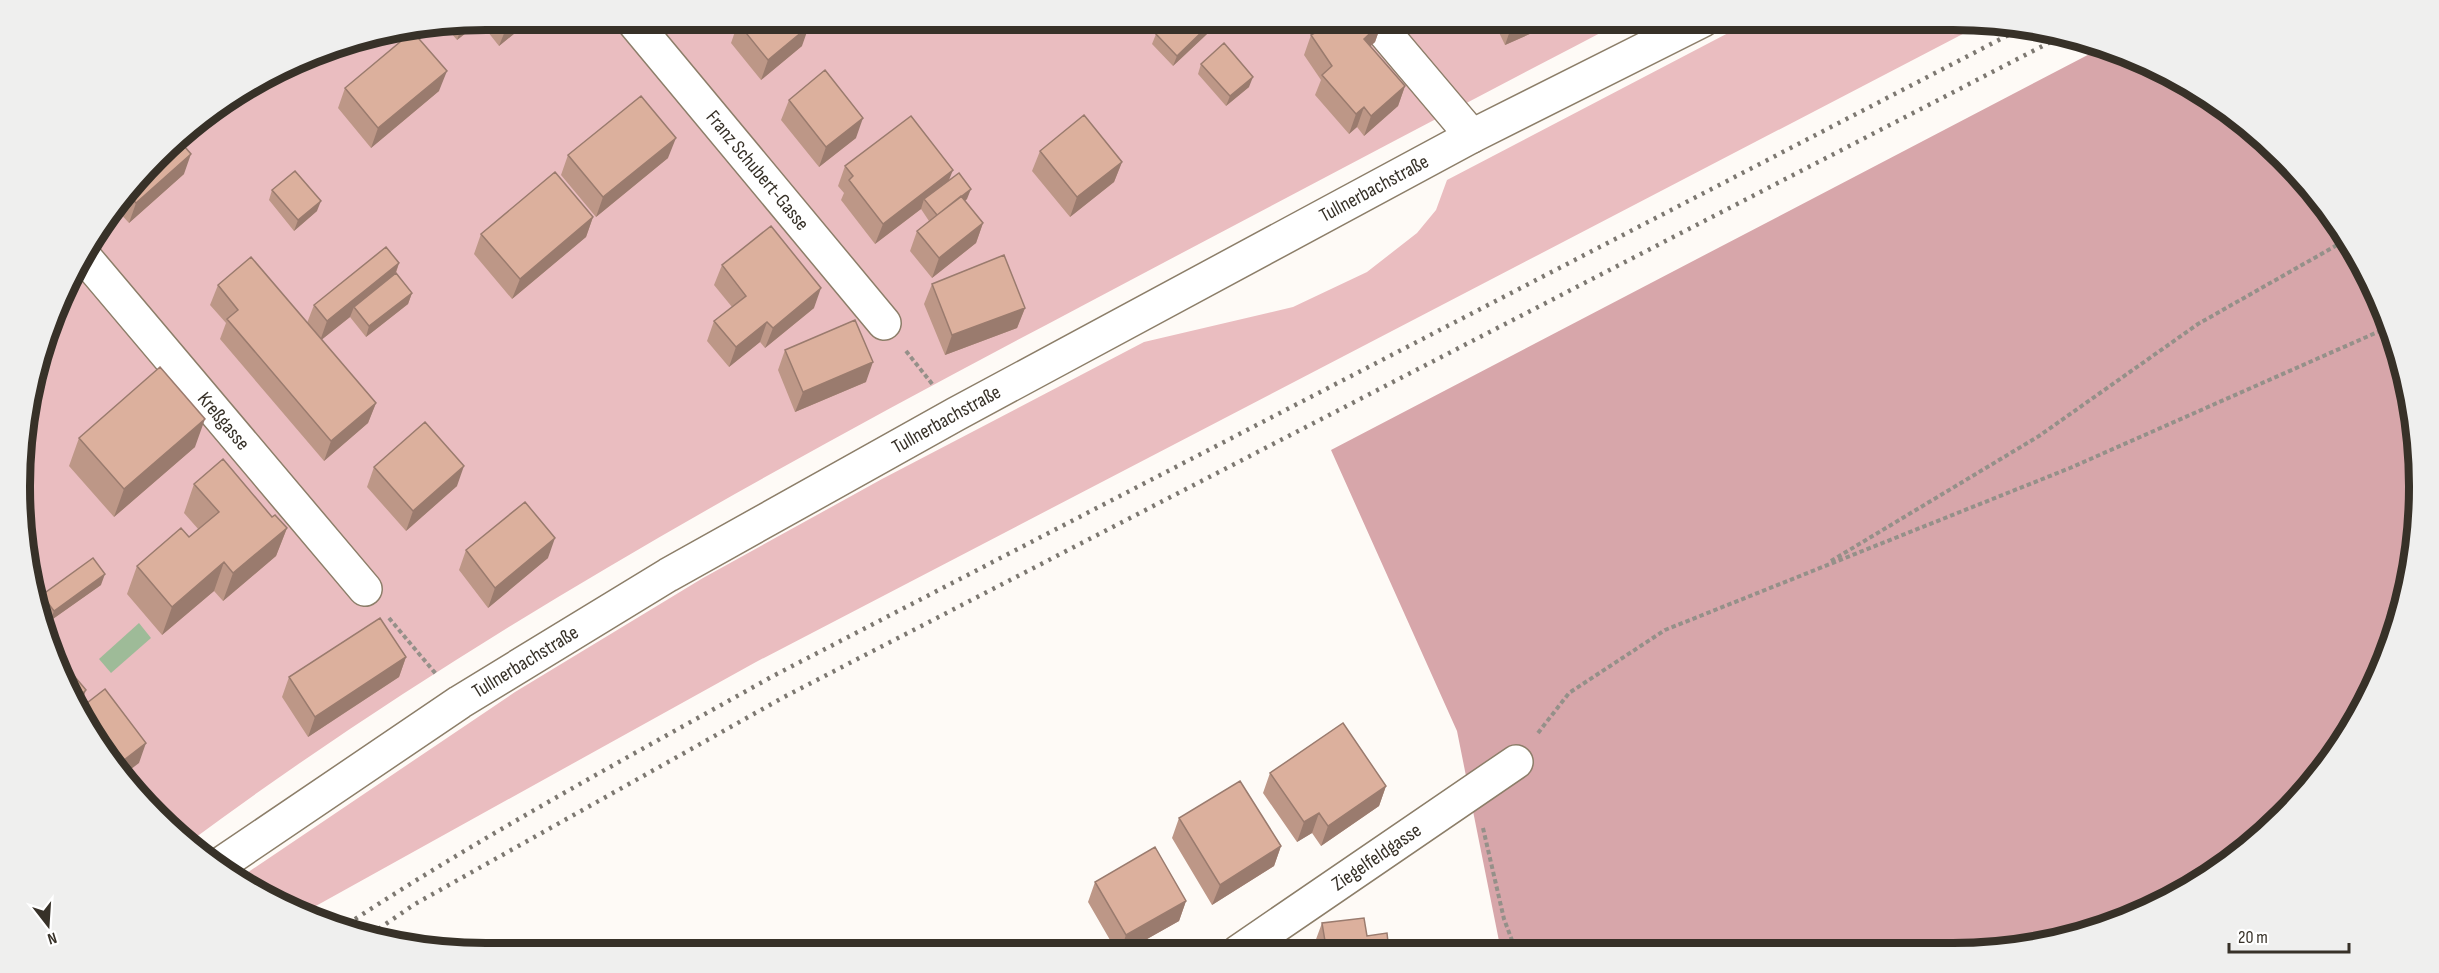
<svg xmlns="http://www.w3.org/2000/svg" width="2439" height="973" font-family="'Sofia Sans Condensed',sans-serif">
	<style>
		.green { fill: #eabdc0 }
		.forest { fill: #d7a6aa }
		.water { fill: #9ebb98 }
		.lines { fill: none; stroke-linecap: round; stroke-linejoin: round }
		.minor-casing { stroke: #8c7e69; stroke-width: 36 }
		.primary-casing { stroke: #8c7e69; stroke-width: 36 }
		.path { stroke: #959089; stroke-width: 4; stroke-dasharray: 4.5 3; stroke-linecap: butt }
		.minor { stroke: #fff; stroke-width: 33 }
		.primary { stroke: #fff; stroke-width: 33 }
		.rail { stroke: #7d7871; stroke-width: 4.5; stroke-dasharray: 3 6; stroke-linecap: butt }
		.wall { fill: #bd9787 }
		.shaded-wall { fill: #9a7b6e }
		.building { fill: #dcb09d; stroke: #9a7b6e; stroke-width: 1.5 }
		.labels { text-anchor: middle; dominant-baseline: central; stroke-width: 4.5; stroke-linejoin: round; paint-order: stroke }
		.street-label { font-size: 20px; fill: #373128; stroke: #fff }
		.rim { fill: none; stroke: #373128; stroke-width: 8 }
	</style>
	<rect width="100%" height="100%" fill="#fefaf6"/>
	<!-- green -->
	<path class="green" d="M487 20H1625C1443 115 1261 211 1080 307 773 469 467 636 188 843L135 794 82 720 28 577 24 425 44 337 82 253 179 135 253 82 336 44Z
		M1753 20H1952L1982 24 756 662 305 912 241 877 515 692 703 578 882 479 1144 342 1293 307 1367 272 1417 233 1436 210 1447 180Z"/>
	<!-- forest -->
	<path class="forest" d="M2105 46 2186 82 2260 135 2323 202 2371 280 2403 365 2418 456 2416 547 2395 636 2341 746 2260 838 2132 918 2014 949 1501 951 1457 731 1331 450Z"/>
	<!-- water -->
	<path class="water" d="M139 623 151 638 111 673 99 659Z"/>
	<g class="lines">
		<!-- minor casing -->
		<g class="minor-casing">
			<g id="minor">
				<path id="s1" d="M632 20 884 323"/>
				<path d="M1374 20 1472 136"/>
				<path id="s2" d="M82 254 365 589"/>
				<path id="s3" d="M1238 952 1516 762"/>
			</g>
		</g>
		<!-- primary casing -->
		<g class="primary-casing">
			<g id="primary">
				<path id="s4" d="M218 866 460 702 668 575 956 414 1472 136 1703 20"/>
			</g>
		</g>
		<!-- path -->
		<path class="path" d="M906 351 933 385
			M1831 561 2039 436 2198 324 2346 240
			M389 618 436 674
			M1538 733 1569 693 1665 630 2070 468 2389 327
			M1483 828 1504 919 1516 951"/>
		<!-- minor -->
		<use href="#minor" class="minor"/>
		<!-- primary -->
		<use href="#primary" class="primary"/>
		<!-- rail -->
		<path class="rail" d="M340 929C479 837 627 758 773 676L2018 30
			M371 934 415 904 784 697 2060 37"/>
	</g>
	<!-- wall -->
	<path class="wall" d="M486 20H531L499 46 480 22 457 40 445 26Z
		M1493 20H1561L1505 45Z
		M1382 22 1375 42 1370 46 1405 86 1398 106 1364 136 1357 127 1349 134 1315 95 1321 80 1304 55 1311 35Z
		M738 23 802 46 761 80 731 43Z
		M1210 24 1207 34 1173 66 1152 44 1156 34Z
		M1201 64 1249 87 1226 106 1198 74Z
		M345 88 439 91 371 148 338 108Z
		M789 100 856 138 819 167 781 120Z
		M177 138 184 174 129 223 117 210Z
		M1040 151 1122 162 1114 182 1070 217 1032 171Z
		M568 155 668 158 596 217 561 175Z
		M845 166 949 180 967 199 965 201 983 223 976 243 932 278 910 251 917 231 929 221 921 209 875 244 841 200 844 193 838 186Z
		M272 190 317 211 294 231 269 200Z
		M593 217 586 237 512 299 474 254 481 234Z
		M399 263 396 273 412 293 408 304 366 337 350 317 321 340 376 403 368 423 324 461 220 339 226 323 210 305 218 285 307 323 314 305Z
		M722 265 814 308 765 348 760 342 729 367 707 341 714 321 732 307 714 285Z
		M932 284 1025 308 1017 328 945 355 924 304Z
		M785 350 866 382 795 412 778 370Z
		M79 438 195 447 114 517 69 466Z
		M374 467 457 486 406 531 367 487Z
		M194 484 272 517 287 528 276 556 223 601 214 591 162 635 127 594 137 566 189 537 199 530 184 513Z
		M466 550 548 558 488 608 459 570Z
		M101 585 50 621 39 605 42 595Z
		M406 657 399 677 308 737 282 697 289 677Z
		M1270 773 1386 786 1379 806 1321 846 1312 833 1297 842 1263 793Z
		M1179 818 1281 846 1274 866 1212 905 1172 838Z
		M1095 882 1186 901 1179 921 1124 952H1117L1088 902Z
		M1322 923 1367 936 1389 951H1301L1304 944 1315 942Z"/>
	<!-- shaded-wall -->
	<path class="shaded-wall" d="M514 20H531L499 46 507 26Z
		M1525 20H1561L1505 45 1512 25Z
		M480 21V22L457 40 463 23Z
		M1382 22 1375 42 1357 59 1364 39Z
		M1210 24 1207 34 1173 66 1177 56Z
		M809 26 802 46 761 80 768 60Z
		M447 71 439 91 371 148 378 128Z
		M1253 77 1249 87 1226 106 1230 96Z
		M1405 86 1398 106 1364 136 1371 116Z
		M1364 107 1357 127 1349 134 1356 114Z
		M863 118 856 138 819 167 826 147Z
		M676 138 668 158 596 217 603 197Z
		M191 154 184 174 129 223 136 203Z
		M1122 162 1114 182 1070 217 1077 197Z
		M953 170 945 190 924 199 921 209 875 244 883 224Z
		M971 189 967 199 933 226 937 215Z
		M321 201 317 211 294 231 298 220Z
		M593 217 586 237 512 299 520 279Z
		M983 223 976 243 932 278 939 258Z
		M399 263 392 283 354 307 350 317 320 341 327 321Z
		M821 288 814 308 765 348 773 328Z
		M412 293 408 304 366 337 369 326Z
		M1025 308 1017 328 945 355 952 335Z
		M767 322 760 342 729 367 736 347Z
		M873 362 866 382 795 412 803 392Z
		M376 403 368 423 324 461 331 441Z
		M205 419 195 447 114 517 124 489Z
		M464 466 457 486 406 531 413 511Z
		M287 528 276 556 223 601 233 573Z
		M555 538 548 558 488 608 495 588Z
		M224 562 214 591 162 635 172 607Z
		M105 574 101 585 50 621 54 611Z
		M406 657 399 677 308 737 315 717Z
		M86 690 82 701 77 705 75 700Z
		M146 743 139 763 122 776 115 767Z
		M1386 786 1379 806 1321 846 1328 826Z
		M1319 813 1312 833 1297 842 1304 822Z
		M1281 846 1274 866 1212 905 1220 885Z
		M1186 901 1179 921 1124 952H1120L1126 935Z"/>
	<!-- building -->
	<path class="building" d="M502 20H514L507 26Z
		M743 20H804L809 26 768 60 738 23Z
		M1171 20H1206L1210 24 1177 56 1156 34Z
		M1338 20H1380L1382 22 1364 39 1405 86 1371 116 1364 107 1356 114 1322 75 1332 66 1311 35Z
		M1509 20H1525L1512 25Z
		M412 32H413L447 71 378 128 345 88Z
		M1224 43 1253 77 1230 96 1201 64Z
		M825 70 863 118 826 147 789 100Z
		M641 96 676 138 603 197 568 155Z
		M1084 115 1122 162 1077 197 1040 151Z
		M911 116 953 170 883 224 849 180 853 176 845 166Z
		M177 138 191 154 136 203 129 195Z
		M295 171 321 201 298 220 272 190Z
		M555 172 593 217 520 279 481 234Z
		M959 173 971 189 937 215 924 199Z
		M961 196 983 223 939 258 917 231Z
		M771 226 821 288 773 328 767 322 736 347 714 321 746 296 722 265Z
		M386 247 399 263 327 321 314 305Z
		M1004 255 1025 308 952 335 932 284Z
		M251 257 376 403 331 441 227 319 238 310 218 285Z
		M396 273 412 293 369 326 354 307Z
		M855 320 873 362 803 392 785 350Z
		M160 367 205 419 124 489 79 438Z
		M425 422 464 466 413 511 374 467Z
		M223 459 272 517 275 515 287 528 233 573 224 562 172 607 137 566 181 528 189 537 219 512 194 484Z
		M525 502 555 538 495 588 466 550Z
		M93 558 105 574 54 611 42 595Z
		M380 618 406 657 315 717 289 677Z
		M58 657 86 690 75 700Z
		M105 689 146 743 115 767 82 720 78 710Z
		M1343 723 1386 786 1328 826 1319 813 1304 822 1270 773Z
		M1240 781 1281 846 1220 885 1179 818Z
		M1155 847 1186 901 1126 935 1095 882Z
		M1364 918 1367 936 1387 933 1389 951H1305L1304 944 1325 941 1322 923Z"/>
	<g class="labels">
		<!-- street labels -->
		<g class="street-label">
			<text stroke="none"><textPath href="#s1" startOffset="196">Franz Schubert-Gasse</textPath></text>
			<text stroke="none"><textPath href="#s4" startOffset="1341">Tullnerbachstraße</textPath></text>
			<text stroke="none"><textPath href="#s4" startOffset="855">Tullnerbachstraße</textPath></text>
			<text stroke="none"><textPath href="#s2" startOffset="219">Kreßgasse</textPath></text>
			<text stroke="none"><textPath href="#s4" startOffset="369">Tullnerbachstraße</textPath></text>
			<text stroke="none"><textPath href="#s3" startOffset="168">Ziegelfeldgasse</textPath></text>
		</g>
	</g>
	<!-- crop -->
	<path d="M0 0H2439V973H0ZM486 30H1953A456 456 0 0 1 2409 486V487A456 456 0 0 1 1953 943H486A456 456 0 0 1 30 487V486A456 456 0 0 1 486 30Z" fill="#efefee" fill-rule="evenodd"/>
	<path class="rim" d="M486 30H1953A456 456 0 0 1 2409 486V487A456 456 0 0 1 1953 943H486A456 456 0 0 1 30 487V486A456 456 0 0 1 486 30Z"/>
	<!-- north arrow -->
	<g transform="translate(48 925) rotate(163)" stroke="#ffffff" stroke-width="4.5" paint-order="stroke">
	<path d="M0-4.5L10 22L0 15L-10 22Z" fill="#373128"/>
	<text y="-9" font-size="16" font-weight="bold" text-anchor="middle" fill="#373128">N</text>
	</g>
	<!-- scale -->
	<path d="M2229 943v9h120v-9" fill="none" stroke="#373128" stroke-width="3"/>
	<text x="2238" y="943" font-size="18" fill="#373128" stroke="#ffffff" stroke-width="4.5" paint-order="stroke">20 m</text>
</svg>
